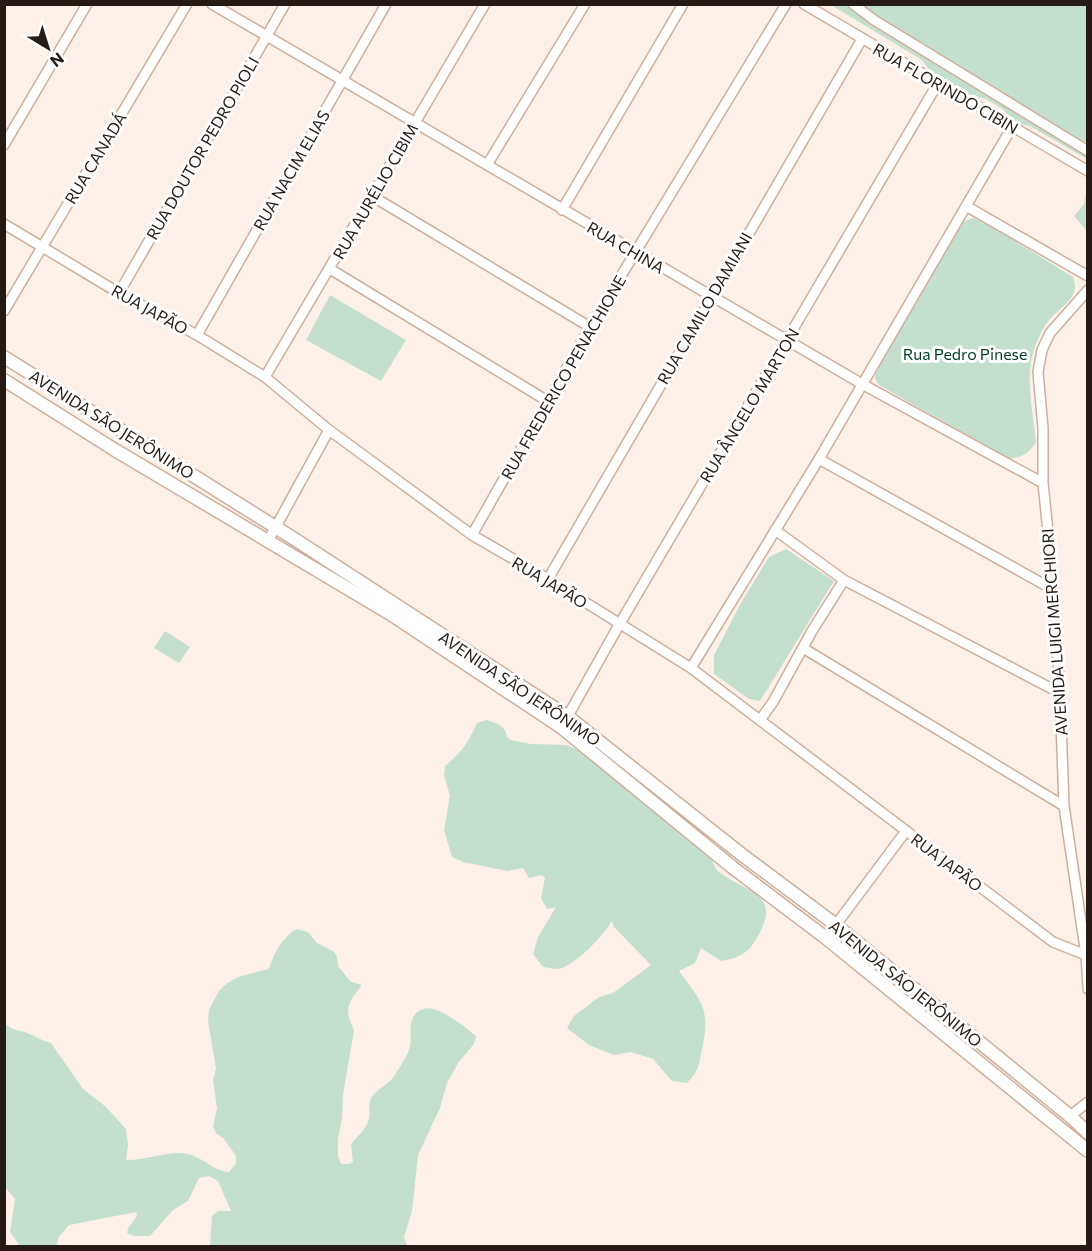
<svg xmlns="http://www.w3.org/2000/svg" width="1092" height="1251" font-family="Commissioner,sans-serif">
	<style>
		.green { fill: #c5dfcf }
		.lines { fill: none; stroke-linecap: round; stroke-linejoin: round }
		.minor-casing { stroke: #ceaf9e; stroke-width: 12 }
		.tertiary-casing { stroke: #ceaf9e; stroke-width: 15 }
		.minor { stroke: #fff; stroke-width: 9 }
		.tertiary { stroke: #fff; stroke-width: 12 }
		.labels { text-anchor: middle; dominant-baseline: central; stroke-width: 6; stroke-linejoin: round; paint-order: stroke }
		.street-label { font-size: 16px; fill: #261b14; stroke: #fff }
		.park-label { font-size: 16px; fill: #033f26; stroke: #fff }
	</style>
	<rect width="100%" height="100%" fill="#fdf0e8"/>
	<!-- green -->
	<path class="green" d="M831 5H1087V163L1085 158 1030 126 1015 123 1003 109 984 98H972L948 86 932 74 922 60Z
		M1087 187V231L1074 216 1084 204Z
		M973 218 984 222 1073 277C1081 297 1063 305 1051 318 1045 324 1040 334 1037 342 1023 371 1033 411 1036 442 1029 454 1021 458 1008 459L879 385 875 379 876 368 963 222Z
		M330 295 406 340 381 381 306 340Z
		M786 549 834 581 760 701 749 699 714 674V655L741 603 769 557Z
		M165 631 190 647 179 663 154 648Z
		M487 720C497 723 506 726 507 737L511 740 531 744 566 745 591 755 710 856C713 862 715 869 719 872 744 892 783 892 758 936 749 953 739 958 721 961L701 948 695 963 679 971C704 1004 711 1011 701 1054 698 1069 698 1071 687 1083L672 1081 653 1059 631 1052 614 1055 589 1045 567 1028 574 1016 599 997 613 993 651 965 614 927 612 921C603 936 575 966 558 969 553 969 547 967 543 967L533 954 538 937 556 907 547 909 541 898 545 878 542 875 529 878 523 868 507 871 463 862 452 857 444 830 450 796 444 775 445 766C462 752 468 743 477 723Z
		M297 929 308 932 317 943 333 951 337 956 338 966 350 981 362 985C355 994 345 1005 349 1017 350 1023 353 1025 354 1031L343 1094 342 1118 338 1139V1156L341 1164H348L353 1162 351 1145C356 1136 366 1131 369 1119 371 1111 367 1105 372 1097 377 1089 387 1085 393 1078 395 1075 408 1054 409 1050 414 1037 404 1016 423 1009 437 1004 465 1027 476 1036L474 1044 458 1063 447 1083 440 1108 418 1155 412 1211 404 1237 407 1246H210L212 1216 218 1211H231L218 1181 209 1176 199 1178 188 1201 173 1210 150 1236H134L127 1233C128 1225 136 1221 137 1213L136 1212 69 1225 58 1238 57 1246H20L10 1232 15 1199 5 1187V1023C14 1032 17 1029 27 1033 36 1036 42 1041 51 1043L83 1089 105 1106 126 1129 128 1145 126 1160C145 1161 171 1150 187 1154 203 1157 213 1171 229 1172L236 1163V1156L224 1139 216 1133 213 1126 217 1108 213 1080 216 1069 208 1021 209 1010 219 991 226 984 238 977 269 969C274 953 282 937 297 929Z"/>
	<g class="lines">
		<!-- minor casing -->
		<g class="minor-casing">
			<path id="minor" d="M212 4 862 384 1043 483
				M804 4 1088 171
				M853 4 874 20 1088 151
				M4 145 87 4
				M487 165 585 4
				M372 196 590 327
				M966 206 1088 276
				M562 210 683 4
				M4 224 119 293 197 335 265 377 329 430 472 535 548 579 691 668 1053 942 1086 955
				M330 269 549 402
				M1088 290 1050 333 1042 350 1038 372 1043 428V483L1054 590 1060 693 1064 806 1086 955 1088 989
				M119 293 285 4
				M4 311 187 4
				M197 335 386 4
				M265 377 485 4
				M819 459 1054 590
				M775 530 844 580 1060 693
				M472 535 590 327 786 4
				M268 541 329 430
				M548 579 862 39
				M803 648 1064 806
				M691 668 819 459 1012 127
				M760 720 773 702 812 631 844 580
				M565 721 619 625 938 83
				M826 938 906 831
				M1070 1116 1088 1102"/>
		</g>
		<!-- tertiary casing -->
		<g class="tertiary-casing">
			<path id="tertiary" d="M4 357 296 540 567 716 741 854 836 925 1070 1116 1088 1133
				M4 380 115 450 389 613 561 727 732 867 826 938 1088 1151"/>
		</g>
		<!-- minor -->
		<use href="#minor" class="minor"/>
		<!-- tertiary -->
		<use href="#tertiary" class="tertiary"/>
	</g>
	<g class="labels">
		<!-- street labels -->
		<g class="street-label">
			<text transform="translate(946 88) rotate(30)">RUA FLORINDO CIBIN</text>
			<text transform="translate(202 148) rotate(-60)">RUA DOUTOR PEDRO PIOLI</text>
			<text transform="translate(95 158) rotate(-59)">RUA CANADÁ</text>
			<text transform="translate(291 170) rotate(-60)">RUA NACIM ELIAS</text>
			<text transform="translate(375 191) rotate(-60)">RUA AURÉLIO CIBIM</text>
			<text transform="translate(626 247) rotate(30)">RUA CHINA</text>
			<text transform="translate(704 308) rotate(-60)">RUA CAMILO DAMIANI</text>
			<text transform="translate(150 309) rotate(29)">RUA JAPÃO</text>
			<text transform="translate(563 377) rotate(-60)">RUA FREDERICO PENACHIONE</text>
			<text transform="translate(749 405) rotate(-59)">RUA ÂNGELO MARTON</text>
			<text transform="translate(112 424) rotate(32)">AVENIDA SÃO JERÔNIMO</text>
			<text transform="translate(550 582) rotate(31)">RUA JAPÃO</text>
			<text transform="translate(1054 632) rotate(-94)">AVENIDA LUIGI MERCHIORI</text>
			<text transform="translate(520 688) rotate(34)">AVENIDA SÃO JERÔNIMO</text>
			<text transform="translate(947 862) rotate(37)">RUA JAPÃO</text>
			<text transform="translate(906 983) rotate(39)">AVENIDA SÃO JERÔNIMO</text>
		</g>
		<!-- park labels -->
		<g class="park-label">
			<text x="965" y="353">Rua Pedro Pinese</text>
		</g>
	</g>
	<!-- border -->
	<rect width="1092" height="1251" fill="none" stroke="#261b14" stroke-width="12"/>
	<!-- north arrow -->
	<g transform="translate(48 48) rotate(142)" stroke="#ffffff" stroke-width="4.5" paint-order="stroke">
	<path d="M0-4.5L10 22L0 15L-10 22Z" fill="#261b14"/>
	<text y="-9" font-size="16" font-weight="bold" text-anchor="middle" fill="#261b14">N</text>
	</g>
</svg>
